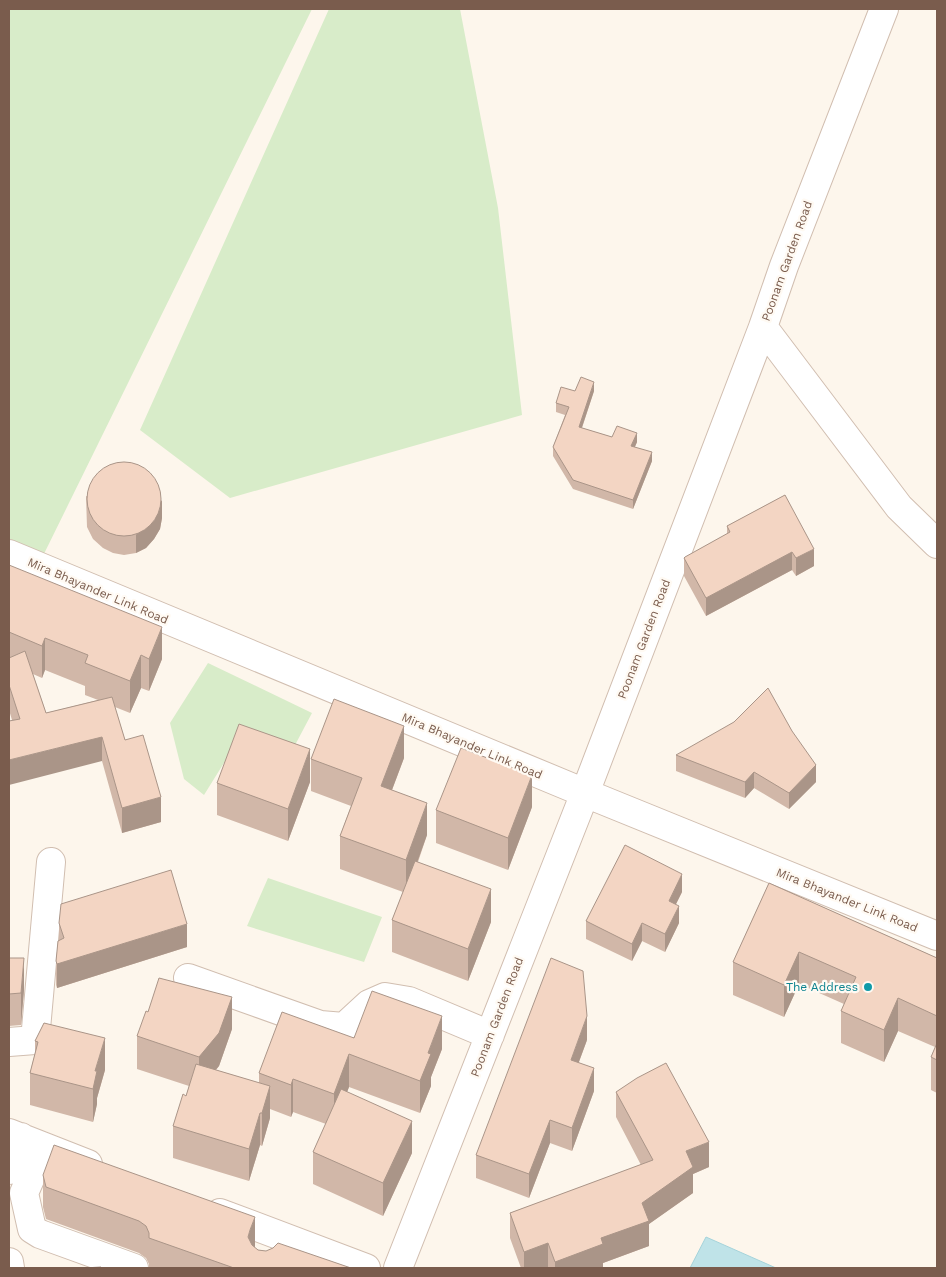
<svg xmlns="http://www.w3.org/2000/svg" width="946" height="1277" font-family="'Work Sans',sans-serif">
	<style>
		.green { fill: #d8ecc9 }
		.water { fill: #bfe3e8; stroke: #a5d3da }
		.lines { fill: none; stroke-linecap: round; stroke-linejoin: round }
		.minor-casing { stroke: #d1beb0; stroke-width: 30 }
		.minor { stroke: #fff; stroke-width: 28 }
		.wall { fill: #d1b7a8; fill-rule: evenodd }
		.shaded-wall { fill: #aa9588 }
		.building { fill: #f3d5c3; stroke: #aa9588 }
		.culture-dot { fill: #0f9aa8; stroke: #fffaf3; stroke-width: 2 }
		.labels { text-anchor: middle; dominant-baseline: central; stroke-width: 4.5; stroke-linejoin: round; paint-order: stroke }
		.street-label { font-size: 12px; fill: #7a5c4d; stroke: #fffaf3 }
		.culture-label { font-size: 12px; fill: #0d838f; stroke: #fffaf3; text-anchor: end }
	</style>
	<rect width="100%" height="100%" fill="#fdf6ec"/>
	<!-- green -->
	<path class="green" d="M9 9H312L38 566 9 554Z
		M329 9H460L498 208 522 415 230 498 140 430Z
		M208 663 312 713 294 747 237 742 204 795 184 779 170 723Z
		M268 878 382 917 364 962 247 926Z"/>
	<!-- water -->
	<path class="water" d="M706 1237 776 1268H690Z"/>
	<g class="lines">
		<!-- minor casing -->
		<g class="minor-casing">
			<path id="minor" d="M763 327 899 507 937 544
				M9 554 585 793 937 936
				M188 978 320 1025 344 1027 369 1004 385 997 409 1001 490 1035
				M9 1042 35 1040 51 862
				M9 1133 88 1164
				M44 1147 24 1193 32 1229 40 1234 134 1268
				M9 1170 21 1137
				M220 1213 366 1268
				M9 1262 10 1268
				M398 1268 585 793 763 327 784 266 884 9"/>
		</g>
		<!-- minor -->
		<use href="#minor" class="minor"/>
	</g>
	<!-- wall -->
	<path class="wall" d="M575 391H594L582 428 612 437 637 442 635 447 652 461 633 509 573 489 553 456V447L565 415 556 412V403Z
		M785 495 814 566 796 576 792 570 706 616 684 576V558L727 534V526Z
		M86 496 162 518 160 529 154 539 146 548 136 553 124 555 113 553 103 548 93 539 87 527Z
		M9 565 162 659 149 691 141 688 130 713 115 707 125 740 161 822 122 833 102 761 12 720 9 710ZM45 670 85 686V695L98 700 46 713 33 674 42 678Z
		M676 755 816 782 789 809 754 788 745 798 676 771Z
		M404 758 392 790 427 835 418 862 491 922 468 981 392 952V920L403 892 340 869V836L351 806 311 791V759Z
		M310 782 288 841 217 815V783Z
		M532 807 508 870 436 843V810Z
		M769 883 937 958V1093L931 1090V1057L935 1047 898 1031 884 1062 841 1043V1011L844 1004 799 984 784 1017 733 995V962Z
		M682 892 676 904 679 923 665 952 642 941 632 961 586 939V921Z
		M59 923 187 947 57 988 56 985V961L59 940Z
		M9 958 24 990 21 1025 9 1026Z
		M148 1012 232 1029 219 1066 216 1070 259 1083V1073L354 1038 442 1049 431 1077V1086L420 1113 349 1087 347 1092 412 1153 383 1216 313 1184V1152L326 1124 293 1112 291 1117 270 1109V1118L262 1146 260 1145 249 1181 173 1158V1126L186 1096 189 1086 137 1069V1036Z
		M44 1023 105 1070 97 1098V1104L93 1122 30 1105V1073L35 1053V1041Z
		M587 1040 579 1062 594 1091 572 1151 550 1143 529 1198 476 1178V1155Z
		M616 1092 709 1167 693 1174V1193L649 1224V1246L603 1263V1268H521L510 1238V1213L641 1165 616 1117Z
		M43 1175 255 1248 258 1250 351 1268H149V1264L146 1258 139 1253 46 1219 43 1207Z"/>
	<!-- shaded-wall -->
	<path class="shaded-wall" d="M594 382V391L579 436V427Z
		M637 433V442L631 455V446Z
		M652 452V461L633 509V500Z
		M162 500V518L160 529 154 539 146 548 136 553V535Z
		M814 549V566L796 576V558Z
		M792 552V570L706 616V598Z
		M162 627V659L149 691V659Z
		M45 638V670L42 678V646Z
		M141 655V688L130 713V681Z
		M404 726V758L381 819V786Z
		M102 737V761L9 785V760Z
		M310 749V782L288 841V809Z
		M816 765V782L789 809V793Z
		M754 772V788L745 798V782Z
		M532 775V807L508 870V838Z
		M161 797V822L122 833V808Z
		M427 803V835L406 893V860Z
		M682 874V892L669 918V901Z
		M491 889V922L468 981V949Z
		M679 906V923L665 952V934Z
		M642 923V941L632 961V944Z
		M187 924V947L57 988V964Z
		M799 952V984L784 1017V985Z
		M24 958V990L21 1025V993Z
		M232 997V1029L219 1066 199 1089V1057Z
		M898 998V1031L884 1062V1030Z
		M442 1016V1049L431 1077V1086L420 1113V1081L428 1053Z
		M587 1016V1040L571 1083V1060Z
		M105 1038V1070L97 1098V1104L93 1122V1089L95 1071Z
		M349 1054V1087L334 1126V1094Z
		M594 1068V1091L572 1151V1128Z
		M293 1079V1112L291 1117V1085Z
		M270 1086V1118L262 1146V1113Z
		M260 1113V1145L249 1181V1149Z
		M550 1120V1143L529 1198V1174Z
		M412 1121V1153L383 1216V1183Z
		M709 1142V1167L693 1174V1193L649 1224V1246L603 1263V1268H555V1262L601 1238 642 1203 686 1151Z
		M255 1217V1249L250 1262 248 1237 250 1230Z
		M548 1243V1268H524V1252Z"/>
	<!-- building -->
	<path class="building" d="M581 377 594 382 579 427 612 437 617 426 637 433 631 446 652 452 633 500 573 480 553 447 569 407 556 403 561 387 575 391Z
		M87 499a37 37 0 1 1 74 0a37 37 0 1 1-74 0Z
		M785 495 814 549 796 558 792 552 706 598 684 558 685 557 730 532 727 526Z
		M9 565 162 627 149 659 141 655 130 681 85 663 88 655 45 638 42 646 9 632Z
		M25 651 46 713 112 697 125 740 143 735 161 797 122 808 102 737 9 760V721L20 719 9 685V658Z
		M768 688 792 731 816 765 789 793 754 772 745 782 676 755 734 722Z
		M334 699 404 726 381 786 427 803 406 860 340 836 362 778 311 759Z
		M239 724 310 749 288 809 217 783Z
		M461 748 532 775 508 838 436 810Z
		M625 845 682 874 669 901 679 906 665 934 642 923 632 944 586 921Z
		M415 861 491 889 468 949 392 920Z
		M171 870 187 924 57 964 56 961 58 941 64 938 59 923 61 904Z
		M769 883 937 958V1016L898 998 884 1030 841 1011 856 977 799 952 784 985 733 962Z
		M9 958H24L21 993 9 994Z
		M551 958 583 971 587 1016 571 1060 594 1068 572 1128 550 1120 529 1174 476 1155Z
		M159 978 232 997 219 1033 199 1057 137 1036 146 1011 148 1012Z
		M372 991 442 1016 428 1053 431 1054 420 1081 349 1054 334 1094 293 1079 291 1085 259 1073 282 1012 354 1038Z
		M44 1023 105 1038 95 1071H97L93 1089 30 1073 38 1042 35 1041Z
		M937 1043V1060L931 1057Z
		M666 1063 709 1142 686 1151 693 1167 642 1203 649 1221 601 1238 603 1244 555 1262 548 1243 524 1252 510 1213 653 1160 616 1092 637 1078Z
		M196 1064 270 1086 262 1113H260L249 1149 173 1126 183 1094 186 1096Z
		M341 1089 412 1121 383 1183 313 1152Z
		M54 1145 255 1217 250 1230 248 1237 252 1245 258 1250 266 1251 273 1248 278 1243 351 1268H234L149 1238V1233L146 1226 139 1221 46 1187 43 1175Z
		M101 1267V1268H84Z"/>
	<!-- markers -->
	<circle class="culture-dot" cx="868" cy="987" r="5"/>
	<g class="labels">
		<!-- street labels -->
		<g class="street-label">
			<text transform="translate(787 261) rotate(-70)">Poonam Garden Road</text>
			<text transform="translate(98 591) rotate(23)">Mira Bhayander Link Road</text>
			<text transform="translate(644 639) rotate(-69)">Poonam Garden Road</text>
			<text transform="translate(472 746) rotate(23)">Mira Bhayander Link Road</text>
			<text transform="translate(847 900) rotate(22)">Mira Bhayander Link Road</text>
			<text transform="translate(497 1017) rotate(-69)">Poonam Garden Road</text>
		</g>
		<!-- culture labels -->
		<g class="culture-label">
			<text x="858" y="987">The Address</text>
		</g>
	</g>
	<!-- border -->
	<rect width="946" height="1277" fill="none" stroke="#7a5c4d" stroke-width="20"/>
</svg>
